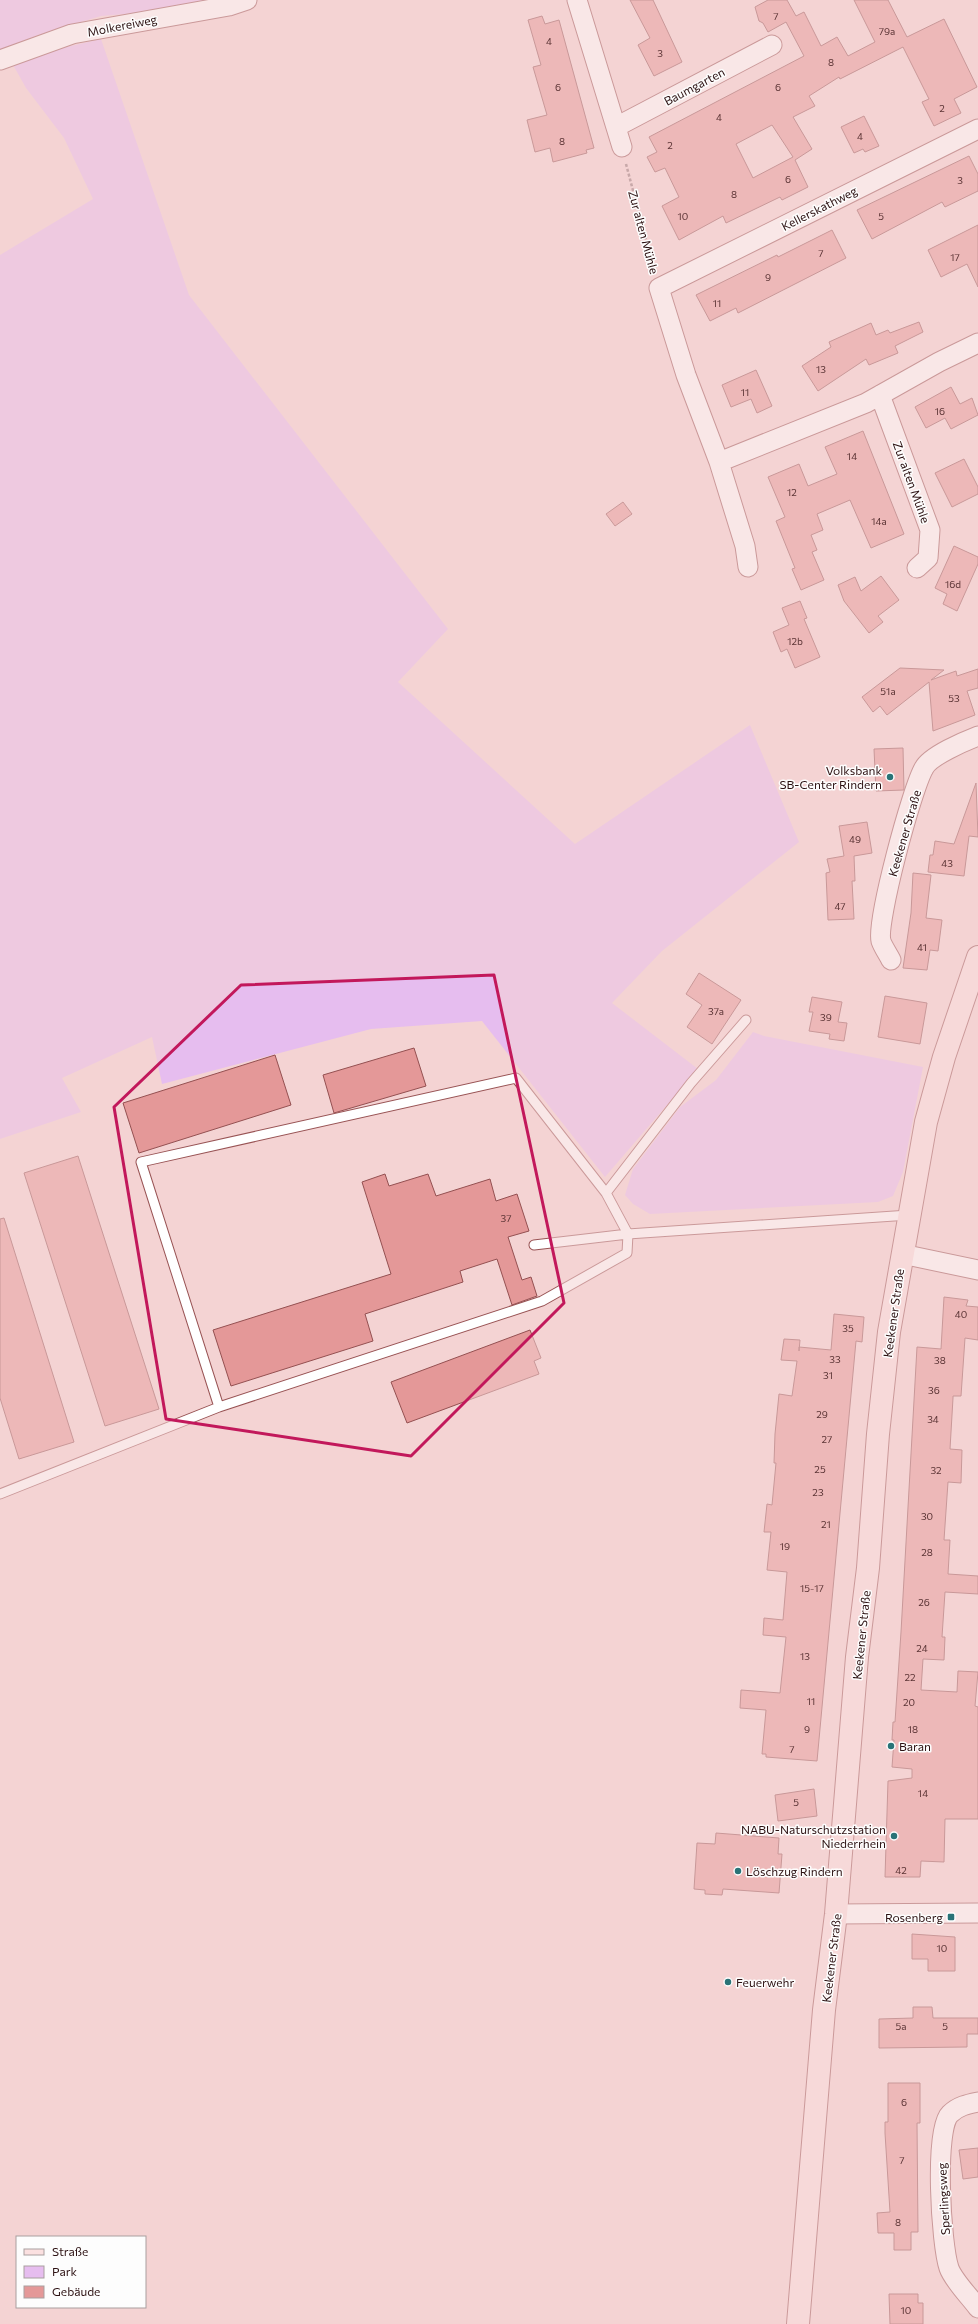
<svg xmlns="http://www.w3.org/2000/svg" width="978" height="2324" font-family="Commissioner,sans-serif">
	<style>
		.green { fill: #e6bdef }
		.building { fill: #e49898; stroke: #945051; fill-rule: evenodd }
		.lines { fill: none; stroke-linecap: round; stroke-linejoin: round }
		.service-casing { stroke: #985354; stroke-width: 11 }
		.minor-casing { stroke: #985354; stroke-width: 21 }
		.secondary-casing { stroke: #985354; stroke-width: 24 }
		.path { stroke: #927475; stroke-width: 2.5; stroke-dasharray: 3 2; stroke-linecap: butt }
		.service { stroke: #fff; stroke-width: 9 }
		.minor { stroke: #fff; stroke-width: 19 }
		.secondary { stroke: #fbe0e0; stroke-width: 22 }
		.marked { fill: none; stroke: #c2185b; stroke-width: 3; stroke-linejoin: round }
		.poi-dot { fill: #297377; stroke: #fdfdfd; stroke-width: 1.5 }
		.labels { text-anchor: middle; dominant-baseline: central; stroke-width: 3; stroke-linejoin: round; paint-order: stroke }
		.number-label { font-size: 10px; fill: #5a3334 }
		.street-label { font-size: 12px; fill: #2c1112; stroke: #fdfdfd }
		.poi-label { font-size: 12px; fill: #2c1112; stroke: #fdfdfd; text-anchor: end }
	</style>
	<rect width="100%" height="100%" fill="#f4d3d3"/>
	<!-- green -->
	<path class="green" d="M0 0H219L171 10 101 16 38 35 0 50Z
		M101 39 189 295 448 629 398 682 575 844 750 725 799 842 662 951 612 1003 698 1069 605 1177 482 1021 371 1029 162 1084 152 1037 62 1078 81 1112 0 1139V255L93 199 64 138 26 88 12 63 58 49Z
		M753 1032 764 1036 923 1067 903 1172 893 1196 878 1202 650 1214 633 1204 625 1195 633 1169 680 1107 716 1080Z"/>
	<!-- building -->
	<path class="building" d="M630 0H653L682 62 654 76 638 45 650 38Z
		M768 0H787L796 16 804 12 821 46 837 37 848 56 875 42 854 0H888L907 37 944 19 977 87 954 99 961 113 934 126 922 102 929 99 903 47 840 79 839 77 809 96 815 106 793 117 812 149 795 160 808 187 782 200 780 197 726 223 723 216 679 240 662 206 679 197 665 168 655 172 647 157 657 152 649 137 804 56 786 22 768 32 763 23 759 21 755 7ZM772 125 793 157 753 178 736 144Z
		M542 16 545 24 559 20 594 148 586 150 587 153 553 162 550 148 535 152 527 120 547 115 533 67 541 65 528 20Z
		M864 116 879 146 865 152 863 149 854 153 841 127Z
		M969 156 978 174V191L945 207 942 202 872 239 857 210Z
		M978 225V287L967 264 941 277 928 250Z
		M832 230 846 258 738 313 736 308 710 321 696 295 777 255 778 257Z
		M919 322 923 332 895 346 898 353 869 365 866 359 818 391 802 366 831 347 829 342 871 323 876 335 888 330 890 333Z
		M756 370 772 406 757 413 751 399 731 407 722 385Z
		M951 387 960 404 972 398 978 415 951 429 945 418 926 428 915 407Z
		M863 431 904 534 871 548 850 500 817 514 823 530 811 535 817 550 812 552 824 580 801 590 792 569 795 568 776 521 785 517 768 477 799 464 808 486 837 474 825 447Z
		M964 459 978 487V494L952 507 935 473Z
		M623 502 632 514 615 526 606 514Z
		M954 546 978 557V564L957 611 943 604 947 594 935 588Z
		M881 576 899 600 878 616 883 622 869 633 844 601 838 585 855 577 861 591Z
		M800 601 807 618 804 619 820 657 795 668 787 649 781 652 773 632 789 625 782 608Z
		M900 668 944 670 931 680 956 671 957 676 978 669V688L967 691 975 715 933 731 929 682 887 715 880 706 873 712 862 697Z
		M903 748 904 790 876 791 874 749Z
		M976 783 978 837 969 836 964 876 928 872 930 855H933L935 841 954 844Z
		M867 822 872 853 854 856 855 881H852L854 919 828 920 826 873 830 872 827 859 844 856 839 826Z
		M913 873 931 875 926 918 942 920 938 951 930 950 927 970 903 968 911 913Z
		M699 973 741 1000 712 1044 687 1027 702 1005 686 994Z
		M885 996 927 1003 920 1044 878 1037Z
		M812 997 842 1002 838 1022 847 1023 844 1041 829 1039 830 1034 809 1031 813 1012H809Z
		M414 1048 426 1086 334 1113 323 1075Z
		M275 1055 291 1105 139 1153 123 1103Z
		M78 1156 159 1409 105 1426 24 1173Z
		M385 1174 389 1186 428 1174 436 1196 490 1179 496 1201 517 1194 529 1231 508 1237 522 1280 531 1277 537 1296 512 1305 497 1259 460 1271 463 1282 365 1314 373 1341 231 1386 213 1330 391 1274 362 1182Z
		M4 1218 74 1442 19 1459 0 1398V1219Z
		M944 1297 968 1300 966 1306 978 1307V1340L965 1338 961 1396H953V1398L950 1449 962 1450 961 1483 948 1482 944 1540H950L948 1574 978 1576V1594L945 1592 942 1637H945L944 1660 923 1659 921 1690 957 1692 958 1671 978 1672 975 1706 978 1707V1819H945L944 1862 921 1861 920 1877H885L888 1781 912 1778V1769L892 1767 894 1740H892L893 1722H895L901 1632 917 1347 941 1349Z
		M834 1314 864 1317 862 1342 856 1341 817 1761 766 1757V1754H762L766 1710 740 1708 741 1690 780 1693 786 1637 763 1635 764 1618 783 1620 787 1572 767 1570 771 1532H764L767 1504 772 1505 776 1463H774L775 1434 779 1394 792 1396 797 1361 781 1360 784 1339 800 1340 799 1351V1347L831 1350Z
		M530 1330 541 1358 534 1361 539 1374 407 1423 391 1382Z
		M814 1789 817 1816 778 1821 775 1795Z
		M716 1833 779 1838 778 1854H782L779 1893 723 1889 722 1895 705 1894V1890L694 1889 697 1843 715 1844Z
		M912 1934 955 1937V1971H928V1959H912Z
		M913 2007H932L933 2018H978V2034H967V2047L879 2048V2019L913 2018Z
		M888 2083H920V2123H917L918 2232H911V2250H894V2233H878L877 2213 890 2212 885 2133V2122H888Z
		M978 2148V2177L963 2179 959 2150Z
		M889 2294H918V2303H923V2324H890Z"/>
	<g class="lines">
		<!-- service casing -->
		<g class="service-casing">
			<path id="service" d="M606 1193 516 1078 141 1162 219 1407 542 1301 627 1253 628 1234 606 1193 691 1083 746 1020
				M534 1245 628 1234 909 1215
				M0 1494 219 1407"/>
		</g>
		<!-- minor casing -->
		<g class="minor-casing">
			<path id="minor" d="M577 0 622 147
				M0 60 72 34 229 6 247 0
				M616 127 772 45
				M978 129 659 288 686 375 719 462 866 403 939 362 978 343
				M880 395 930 530 928 558 917 568
				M719 462 745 546 748 567
				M891 960C888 954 883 947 881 941 876 922 912 788 924 768 930 756 965 741 978 736
				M902 1254 978 1270
				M836 1914 978 1913
				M978 2102C968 2104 958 2106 950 2114 934 2129 941 2245 949 2268 953 2280 970 2297 978 2308"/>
		</g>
		<!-- secondary casing -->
		<g class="secondary-casing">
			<path id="secondary" d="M798 2324 824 2010 836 1914 857 1657 868 1568 878 1434 889 1332 926 1122 944 1057 978 957"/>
		</g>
		<!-- path -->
		<path class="path" d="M626 164 654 270"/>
		<!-- service -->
		<use href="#service" class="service"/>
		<!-- minor -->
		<use href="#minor" class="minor"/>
		<!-- secondary -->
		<use href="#secondary" class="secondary"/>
	</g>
	<!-- marked area -->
	<path d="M0 0H978V2324H0ZM494 975 564 1303 411 1456 166 1419 114 1107 241 985Z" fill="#f4d3d3" fill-opacity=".55" fill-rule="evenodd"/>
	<path class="marked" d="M494 975 564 1303 411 1456 166 1419 114 1107 241 985Z"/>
	<!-- markers -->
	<g class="poi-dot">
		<circle cx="890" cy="777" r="4"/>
		<circle cx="891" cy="1746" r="4"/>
		<circle cx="894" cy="1836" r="4"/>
		<circle cx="738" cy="1871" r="4"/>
		<rect x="947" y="1913" width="8" height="8" rx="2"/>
		<circle cx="728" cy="1982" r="4"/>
	</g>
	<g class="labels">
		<!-- number labels -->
		<g class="number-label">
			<text x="776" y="16">7</text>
			<text x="887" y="31">79a</text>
			<text x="549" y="41">4</text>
			<text x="660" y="53">3</text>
			<text x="831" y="62">8</text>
			<text x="558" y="87">6</text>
			<text x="778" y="87">6</text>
			<text x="942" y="108">2</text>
			<text x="719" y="117">4</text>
			<text x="860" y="136">4</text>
			<text x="562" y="141">8</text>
			<text x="670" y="145">2</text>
			<text x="788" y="179">6</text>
			<text x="960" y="180">3</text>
			<text x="734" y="194">8</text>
			<text x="683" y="216">10</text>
			<text x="881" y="216">5</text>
			<text x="821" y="253">7</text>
			<text x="955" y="257">17</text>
			<text x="768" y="277">9</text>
			<text x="717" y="303">11</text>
			<text x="821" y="369">13</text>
			<text x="745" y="392">11</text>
			<text x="940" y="411">16</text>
			<text x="852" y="456">14</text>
			<text x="792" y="492">12</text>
			<text x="879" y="521">14a</text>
			<text x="953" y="584">16d</text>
			<text x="795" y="641">12b</text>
			<text x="888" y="691">51a</text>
			<text x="954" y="698">53</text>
			<text x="855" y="839">49</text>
			<text x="947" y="863">43</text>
			<text x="840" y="906">47</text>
			<text x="922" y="947">41</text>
			<text x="716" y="1011">37a</text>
			<text x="826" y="1017">39</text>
			<text x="506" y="1218">37</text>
			<text x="961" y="1314">40</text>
			<text x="848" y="1328">35</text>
			<text x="835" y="1359">33</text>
			<text x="940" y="1360">38</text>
			<text x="828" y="1375">31</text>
			<text x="934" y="1390">36</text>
			<text x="822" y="1414">29</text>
			<text x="933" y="1419">34</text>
			<text x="827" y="1439">27</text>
			<text x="820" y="1469">25</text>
			<text x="936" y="1470">32</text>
			<text x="818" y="1492">23</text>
			<text x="927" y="1516">30</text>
			<text x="826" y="1524">21</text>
			<text x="785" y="1546">19</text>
			<text x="927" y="1552">28</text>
			<text x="812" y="1588">15-17</text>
			<text x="924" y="1602">26</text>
			<text x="922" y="1648">24</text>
			<text x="805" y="1656">13</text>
			<text x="910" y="1677">22</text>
			<text x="811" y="1701">11</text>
			<text x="909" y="1702">20</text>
			<text x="807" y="1729">9</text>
			<text x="913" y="1729">18</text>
			<text x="792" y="1749">7</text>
			<text x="923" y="1793">14</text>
			<text x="796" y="1802">5</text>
			<text x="901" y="1870">42</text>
			<text x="942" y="1948">10</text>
			<text x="901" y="2026">5a</text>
			<text x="945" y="2026">5</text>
			<text x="904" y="2102">6</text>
			<text x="902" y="2160">7</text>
			<text x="898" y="2222">8</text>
			<text x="906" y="2310">10</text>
		</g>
		<!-- street labels -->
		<g class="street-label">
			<text transform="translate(122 25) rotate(-11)">Molkereiweg</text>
			<text transform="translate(694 86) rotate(-28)">Baumgarten</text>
			<text transform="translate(819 208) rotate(-27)">Kellerskathweg</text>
			<text transform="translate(644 232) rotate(75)">Zur alten Mühle</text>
			<text transform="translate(912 482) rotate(70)">Zur alten Mühle</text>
			<text transform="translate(904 833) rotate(-74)">Keekener Straße</text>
			<text transform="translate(893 1313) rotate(-82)">Keekener Straße</text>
			<text transform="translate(861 1635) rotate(-84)">Keekener Straße</text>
			<text transform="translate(831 1958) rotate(-83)">Keekener Straße</text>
			<text transform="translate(943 2199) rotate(-93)">Sperlingsweg</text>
		</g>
		<!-- poi labels -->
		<g class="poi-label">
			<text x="882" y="770">Volksbank<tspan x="882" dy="14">SB-Center Rindern</tspan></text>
			<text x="899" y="1746" text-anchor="start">Baran</text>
			<text x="886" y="1829">NABU-Naturschutzstation<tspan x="886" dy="14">Niederrhein</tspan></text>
			<text x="746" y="1871" text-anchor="start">Löschzug Rindern</text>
			<text x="943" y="1917">Rosenberg</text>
			<text x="736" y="1982" text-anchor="start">Feuerwehr</text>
		</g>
	</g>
	<!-- legend -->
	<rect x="16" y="2236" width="130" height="72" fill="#fdfdfd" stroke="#a99f9f"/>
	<rect x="24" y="2249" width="20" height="6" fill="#fbe0e0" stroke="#a99f9f"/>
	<text x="52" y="2256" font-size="12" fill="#2c1112">Straße</text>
	<rect x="24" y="2266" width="20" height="12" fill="#e6bdef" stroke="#a99f9f"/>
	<text x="52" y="2276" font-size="12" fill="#2c1112">Park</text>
	<rect x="24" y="2286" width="20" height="12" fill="#e49898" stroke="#a99f9f"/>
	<text x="52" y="2296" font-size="12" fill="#2c1112">Gebäude</text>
</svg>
